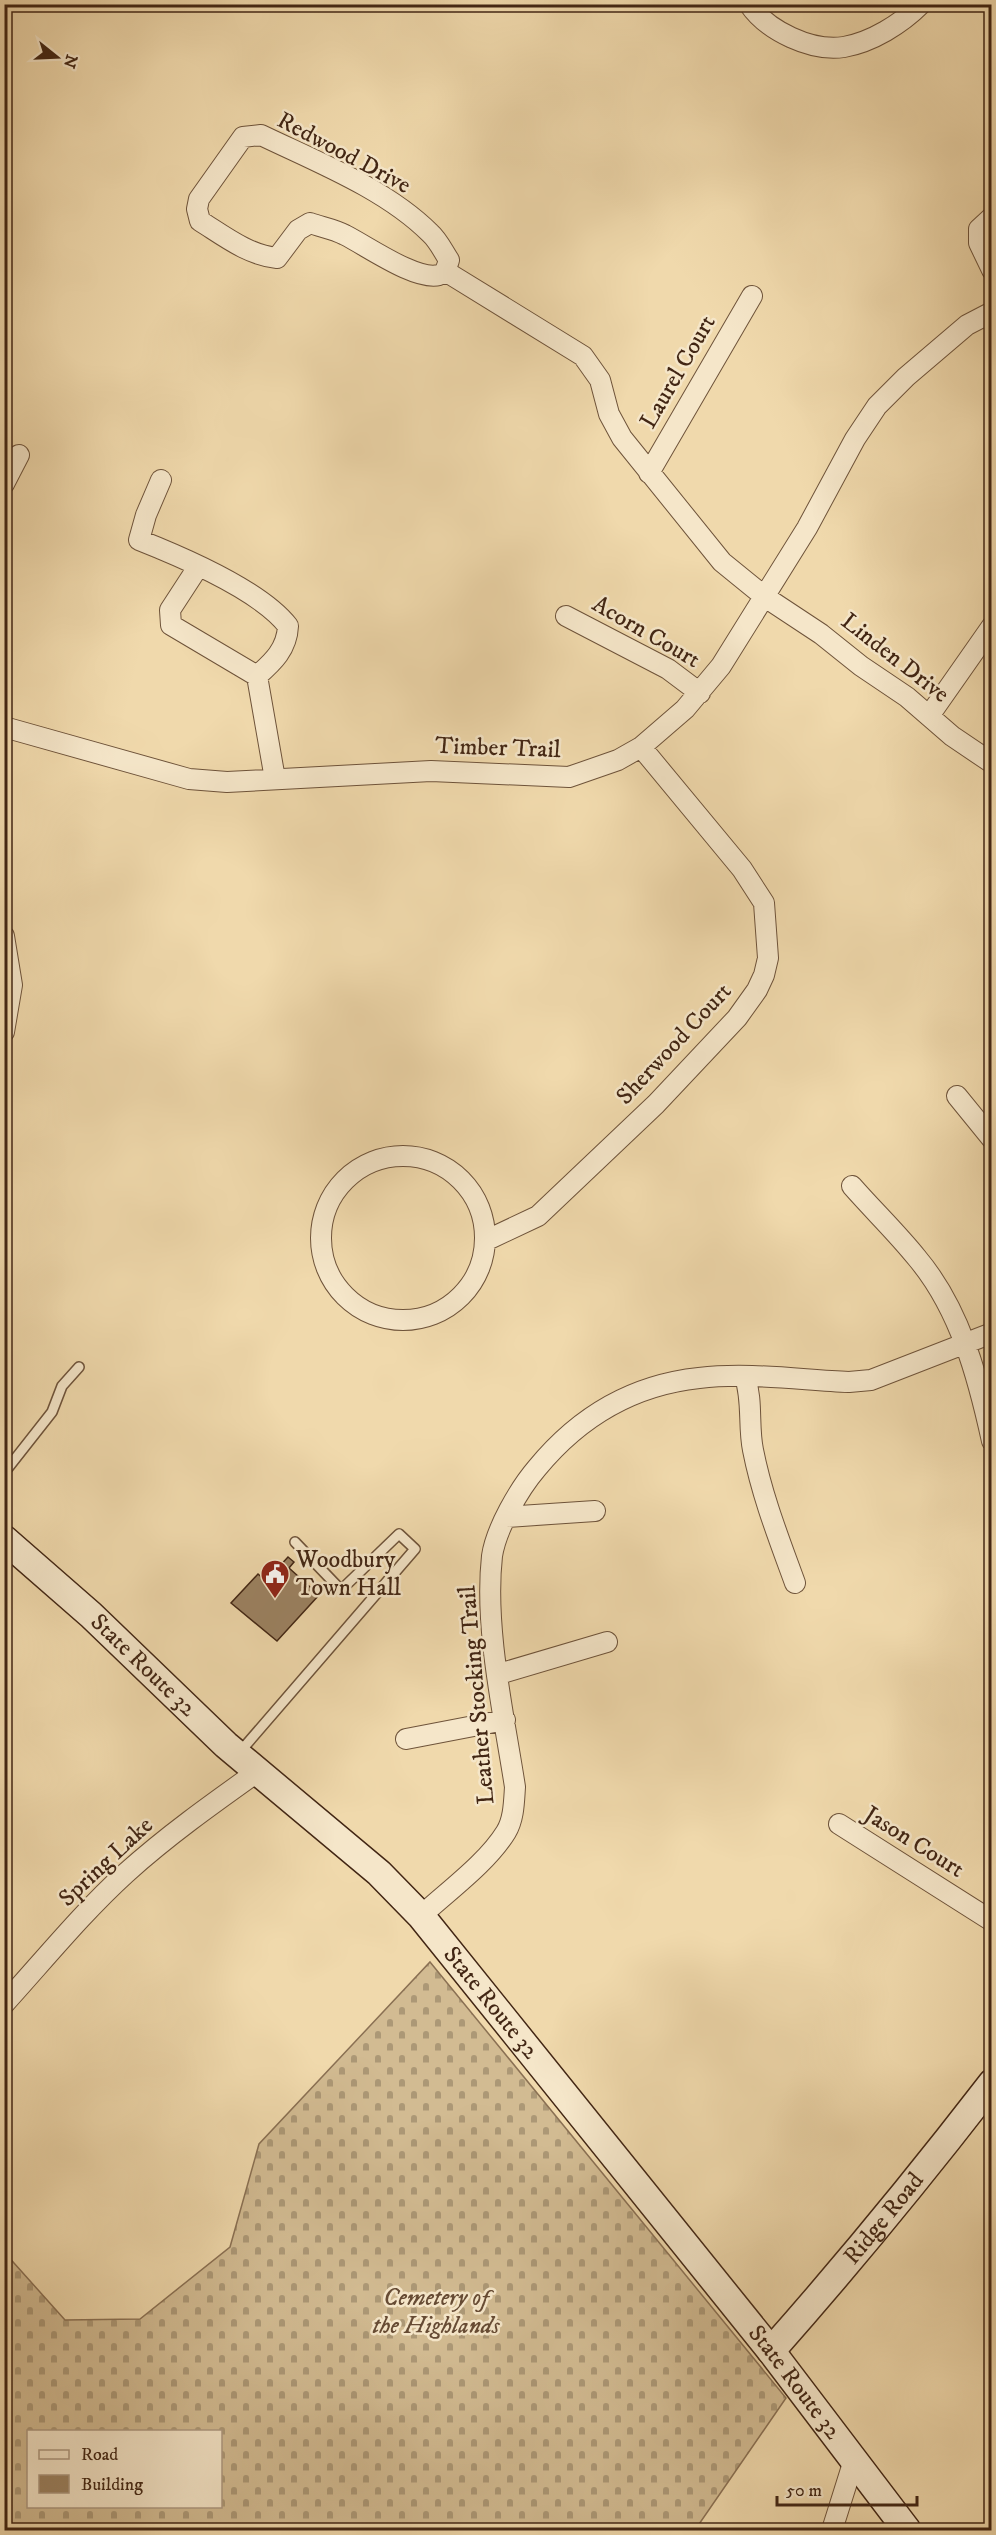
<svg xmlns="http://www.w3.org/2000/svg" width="996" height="2535" font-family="'IM FELL DW Pica',serif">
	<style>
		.cemetery { fill: url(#cemetery-stones); stroke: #8a7053; stroke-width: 1.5; fill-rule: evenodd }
		.building { fill: #9c8363; stroke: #422614; stroke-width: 1.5 }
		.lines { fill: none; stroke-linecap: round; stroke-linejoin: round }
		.lane-casing { stroke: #6e533a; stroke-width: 12 }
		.street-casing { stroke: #6e533a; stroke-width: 22 }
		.secondary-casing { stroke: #422614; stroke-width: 30 }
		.lane { stroke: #f5e6c9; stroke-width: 9 }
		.street { stroke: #f5e6c9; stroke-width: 20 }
		.secondary { stroke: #f5e6c9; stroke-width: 27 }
		.labels { text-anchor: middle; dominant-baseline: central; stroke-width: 5; stroke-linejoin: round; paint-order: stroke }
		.street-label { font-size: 24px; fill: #422614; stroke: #f5e6c9 }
		.poi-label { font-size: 24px; fill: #422614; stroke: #f5e6c9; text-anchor: start }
		.park-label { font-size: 24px; font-style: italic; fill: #664b34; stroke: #f5e6c9 }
	</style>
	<defs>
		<pattern id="cemetery-stones" width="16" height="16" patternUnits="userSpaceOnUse" patternTransform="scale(1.5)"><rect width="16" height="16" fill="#d2bb92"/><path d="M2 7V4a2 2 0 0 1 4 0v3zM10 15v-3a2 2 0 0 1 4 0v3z" fill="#ac9876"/></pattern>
	</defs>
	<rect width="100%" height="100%" fill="#f0d9ac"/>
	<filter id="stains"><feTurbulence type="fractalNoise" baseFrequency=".00333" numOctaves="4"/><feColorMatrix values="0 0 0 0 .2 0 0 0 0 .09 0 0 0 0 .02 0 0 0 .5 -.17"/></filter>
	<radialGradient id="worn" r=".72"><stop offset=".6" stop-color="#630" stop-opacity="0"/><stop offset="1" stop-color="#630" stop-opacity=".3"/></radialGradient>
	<!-- cemetery -->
	<path class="cemetery" d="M430 1962 786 2398 695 2530H5V2253L65 2320 140 2319 230 2247 259 2144ZM28 2432H220V2506H28Z"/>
	<!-- building -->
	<path class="building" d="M288 1557 294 1562 289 1568 319 1595 277 1641 231 1603 258 1574 266 1581Z"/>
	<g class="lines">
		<!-- lane casing -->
		<g class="lane-casing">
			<path id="lane" d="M4 1473 52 1412 62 1386 79 1367
				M239 1753 415 1549 399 1534 341 1590 295 1542"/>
		</g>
		<!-- street casing -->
		<g class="street-casing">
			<path id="street" d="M749 4C767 31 812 52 844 47 872 42 901 24 921 4
				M261 135C317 162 386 189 430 233 438 240 443 251 449 260 447 266 446 273 439 275 416 281 367 246 345 235 334 229 321 227 310 223L298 230 277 258C248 255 224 236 200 221L197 209 199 199 243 137Z
				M992 217 979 229V243L992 270
				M445 271 583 356 600 380 609 414 622 438 722 562 765 597 821 634 861 666 907 697 952 736 992 763
				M649 473 752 296
				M161 480 146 515 139 540C182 557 260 590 288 626 287 649 273 662 257 676L275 779
				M4 484 19 455
				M198 567 170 610 171 625 257 676
				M566 616 668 669 700 693
				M929 716 992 626
				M4 727 189 779 227 782 431 771 569 777 618 760 641 747 685 709 721 666 807 528 855 439 877 406 906 377 967 325 992 312
				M4 936 12 985 4 1032
				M957 1096 992 1139
				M321 1238a82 82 0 1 1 164 0a82 82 0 1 1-164 0Z
				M852 1186C873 1210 897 1233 917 1258 960 1309 978 1377 992 1441
				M485 1241 538 1216 656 1104 737 1018 757 990 764 975 768 958 764 903 742 869 641 747
				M745 1377C753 1401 748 1426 753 1450 762 1496 779 1539 795 1583
				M506 1517 595 1511
				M499 1674 607 1642
				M406 1739 505 1720
				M839 1824 992 1921
				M421 1916C448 1891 487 1863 506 1832 514 1819 514 1801 515 1787 504 1715 484 1628 492 1556 496 1529 519 1489 537 1468 579 1417 633 1385 699 1378 748 1372 801 1380 849 1382L871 1380 992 1333
				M4 2004C44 1960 82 1913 126 1873 167 1836 212 1804 257 1772
				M832 2530 854 2460"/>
		</g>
		<!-- secondary casing -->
		<g class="secondary-casing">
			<g id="secondary">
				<path id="s1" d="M4 1539 91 1615 226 1745 379 1873 421 1916 771 2351 907 2530"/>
				<path id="s2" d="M771 2351C848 2264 921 2175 992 2083"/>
			</g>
		</g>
		<!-- lane -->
		<use href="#lane" class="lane"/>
		<!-- street -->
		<use href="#street" class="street"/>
		<!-- secondary -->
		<use href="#secondary" class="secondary"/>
	</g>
	<!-- icons -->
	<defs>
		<g id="civic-pin" transform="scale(1.5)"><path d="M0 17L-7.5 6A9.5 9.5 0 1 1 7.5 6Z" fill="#8f2418" stroke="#f5e6c9"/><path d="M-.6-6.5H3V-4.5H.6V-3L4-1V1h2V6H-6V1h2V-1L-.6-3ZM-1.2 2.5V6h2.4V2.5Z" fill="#fff"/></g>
	</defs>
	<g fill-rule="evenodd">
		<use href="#civic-pin" x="275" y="1574"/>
	</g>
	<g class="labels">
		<!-- street labels -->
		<g class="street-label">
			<text transform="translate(344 153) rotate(28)">Redwood Drive</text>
			<text transform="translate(678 372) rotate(-60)">Laurel Court</text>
			<text transform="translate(646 632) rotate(30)">Acorn Court</text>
			<text transform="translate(895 658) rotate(38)">Linden Drive</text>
			<text transform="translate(498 748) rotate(2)">Timber Trail</text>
			<text transform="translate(674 1044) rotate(-47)">Sherwood Court</text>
			<text stroke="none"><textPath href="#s1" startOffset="188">State Route 32</textPath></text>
			<text transform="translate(477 1695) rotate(-95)">Leather Stocking Trail</text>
			<text transform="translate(914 1842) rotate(32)">Jason Court</text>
			<text transform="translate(106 1862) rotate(-43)">Spring Lake</text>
			<text stroke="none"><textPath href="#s1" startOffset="674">State Route 32</textPath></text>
			<text stroke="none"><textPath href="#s2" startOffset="174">Ridge Road</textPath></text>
			<text stroke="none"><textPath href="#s1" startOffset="1160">State Route 32</textPath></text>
		</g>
		<!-- poi labels -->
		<g class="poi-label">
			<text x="296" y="1560">Woodbury<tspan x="296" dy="28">Town Hall</tspan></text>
		</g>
		<!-- park labels -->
		<g class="park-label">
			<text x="436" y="2298">Cemetery of<tspan x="436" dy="28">the Highlands</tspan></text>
		</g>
	</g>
	<!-- margin -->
	<rect width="996" height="2535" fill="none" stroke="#f0d9ac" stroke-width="24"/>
	<rect x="6" y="6" width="984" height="2523" fill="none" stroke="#422614" stroke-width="3"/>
	<rect x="12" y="12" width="972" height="2511" fill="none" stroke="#422614" stroke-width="1.5"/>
	<!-- legend -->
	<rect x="27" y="2430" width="195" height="78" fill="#f5e6c9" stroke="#ad9981" stroke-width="1.5"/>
	<rect x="39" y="2450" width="30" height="9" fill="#f5e6c9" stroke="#ad9981" stroke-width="1.5"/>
	<text x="81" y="2460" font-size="18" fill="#422614">Road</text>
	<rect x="39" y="2475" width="30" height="18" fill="#9c8363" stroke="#ad9981" stroke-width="1.5"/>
	<text x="81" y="2490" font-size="18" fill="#422614">Building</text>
	<!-- north arrow -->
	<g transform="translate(57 57) rotate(108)" stroke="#f5e6c9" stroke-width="4.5" paint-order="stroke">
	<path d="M0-4.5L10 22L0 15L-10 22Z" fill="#422614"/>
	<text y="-9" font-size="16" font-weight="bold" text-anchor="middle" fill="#422614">N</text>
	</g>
	<!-- scale -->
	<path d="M777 2496v9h140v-9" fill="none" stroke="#422614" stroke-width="3"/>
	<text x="786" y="2496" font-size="18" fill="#422614" stroke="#f5e6c9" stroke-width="4.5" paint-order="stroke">50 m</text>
	<rect width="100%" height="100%" filter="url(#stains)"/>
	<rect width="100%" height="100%" fill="url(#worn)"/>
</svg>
